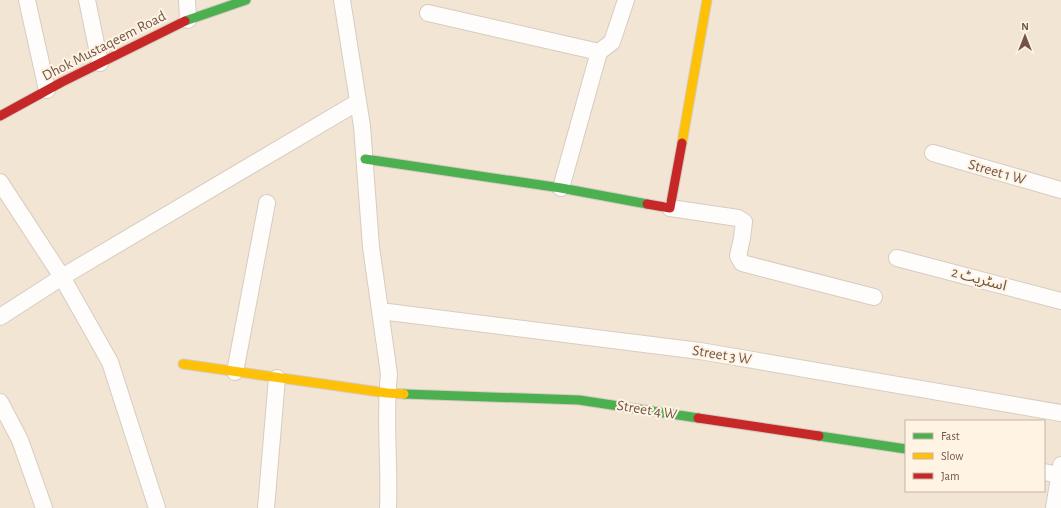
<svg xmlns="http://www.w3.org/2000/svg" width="1061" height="508" font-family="'Alegreya Sans','Noto Sans Arabic',sans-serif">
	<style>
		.residential { fill: #f2e5d3; fill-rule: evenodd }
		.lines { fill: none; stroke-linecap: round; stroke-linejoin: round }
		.street-casing { stroke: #d7ccc2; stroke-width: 18 }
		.fast-casing { stroke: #d6cbc1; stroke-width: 11 }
		.slow-casing { stroke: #d6cbc1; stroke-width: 11 }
		.jam-casing { stroke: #d6cbc1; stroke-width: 11 }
		.street { stroke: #fefdfb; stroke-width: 16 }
		.fast { stroke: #4caf50; stroke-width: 9 }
		.slow { stroke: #ffc107; stroke-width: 9 }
		.jam { stroke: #c62828; stroke-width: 9 }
		.labels { text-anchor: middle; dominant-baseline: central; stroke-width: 4; stroke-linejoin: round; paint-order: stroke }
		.street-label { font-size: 15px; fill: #725545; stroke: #fff4e4 }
	</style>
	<rect width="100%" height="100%" fill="#f6efe4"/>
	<!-- residential -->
	<path class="residential" d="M0 0H1061V508H0ZM906 421H1044V491H906Z"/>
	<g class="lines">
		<!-- street casing -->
		<g class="street-casing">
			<path id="street" d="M27 0 47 90
				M87 0 100 63
				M187 0 188 20
				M342 0 362 126 371 247 389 374C384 418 390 463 388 508
				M428 13 599 52
				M933 153 1061 190
				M0 182 62 277 110 362 157 508
				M561 188 599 52 612 42 626 0
				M670 208 738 218 744 222 742 238 738 256 742 263 874 297
				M897 258 1061 301
				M380 311 700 351 1061 413
				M0 317 62 277 358 102
				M235 372 267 203
				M0 402 20 440 44 508
				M1044 472 1059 475
				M266 508 277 378
				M1054 508 1061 465"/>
		</g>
		<!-- fast casing -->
		<g class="fast-casing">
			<path id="fast" d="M185 21 246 0
				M365 159 561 188 647 204
				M404 394 579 400 698 418
				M819 436 906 449"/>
		</g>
		<!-- slow casing -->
		<g class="slow-casing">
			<path id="slow" d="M682 143 707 0
				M183 364 387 393 404 394"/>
		</g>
		<!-- jam casing -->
		<g class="jam-casing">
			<path id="jam" d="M0 116 62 82 185 21
				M647 204 670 208 682 143
				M698 418 819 436"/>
		</g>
		<!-- street -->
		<use href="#street" class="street"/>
		<!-- fast -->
		<use href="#fast" class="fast"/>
		<!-- slow -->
		<use href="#slow" class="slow"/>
		<!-- jam -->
		<use href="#jam" class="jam"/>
	</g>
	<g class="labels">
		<!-- street labels -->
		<g class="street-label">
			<text transform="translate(104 46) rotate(-27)">Dhok Mustaqeem Road</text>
			<text transform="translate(997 172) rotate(16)">Street 1 W</text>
			<text transform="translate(979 279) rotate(15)">اسٹریٹ 2</text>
			<text transform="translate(722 355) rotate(9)">Street 3 W</text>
			<text transform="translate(647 410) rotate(9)">Street 4 W</text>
		</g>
	</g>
	<!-- legend -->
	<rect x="905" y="420" width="140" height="72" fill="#fff4e4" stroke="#c7b4a4"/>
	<rect x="913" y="433" width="20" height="6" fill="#4caf50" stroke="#c7b4a4"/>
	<text x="941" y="440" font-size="12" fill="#725545">Fast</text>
	<rect x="913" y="453" width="20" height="6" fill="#ffc107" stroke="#c7b4a4"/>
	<text x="941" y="460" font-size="12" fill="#725545">Slow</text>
	<rect x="913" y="473" width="20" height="6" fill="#c62828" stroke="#c7b4a4"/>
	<text x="941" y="480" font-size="12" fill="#725545">Jam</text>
	<!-- north arrow -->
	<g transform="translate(1025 36)" stroke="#fff4e4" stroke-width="3" paint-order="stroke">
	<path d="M0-3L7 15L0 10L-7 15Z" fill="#725545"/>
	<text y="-6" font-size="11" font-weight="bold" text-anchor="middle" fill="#725545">N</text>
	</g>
</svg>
